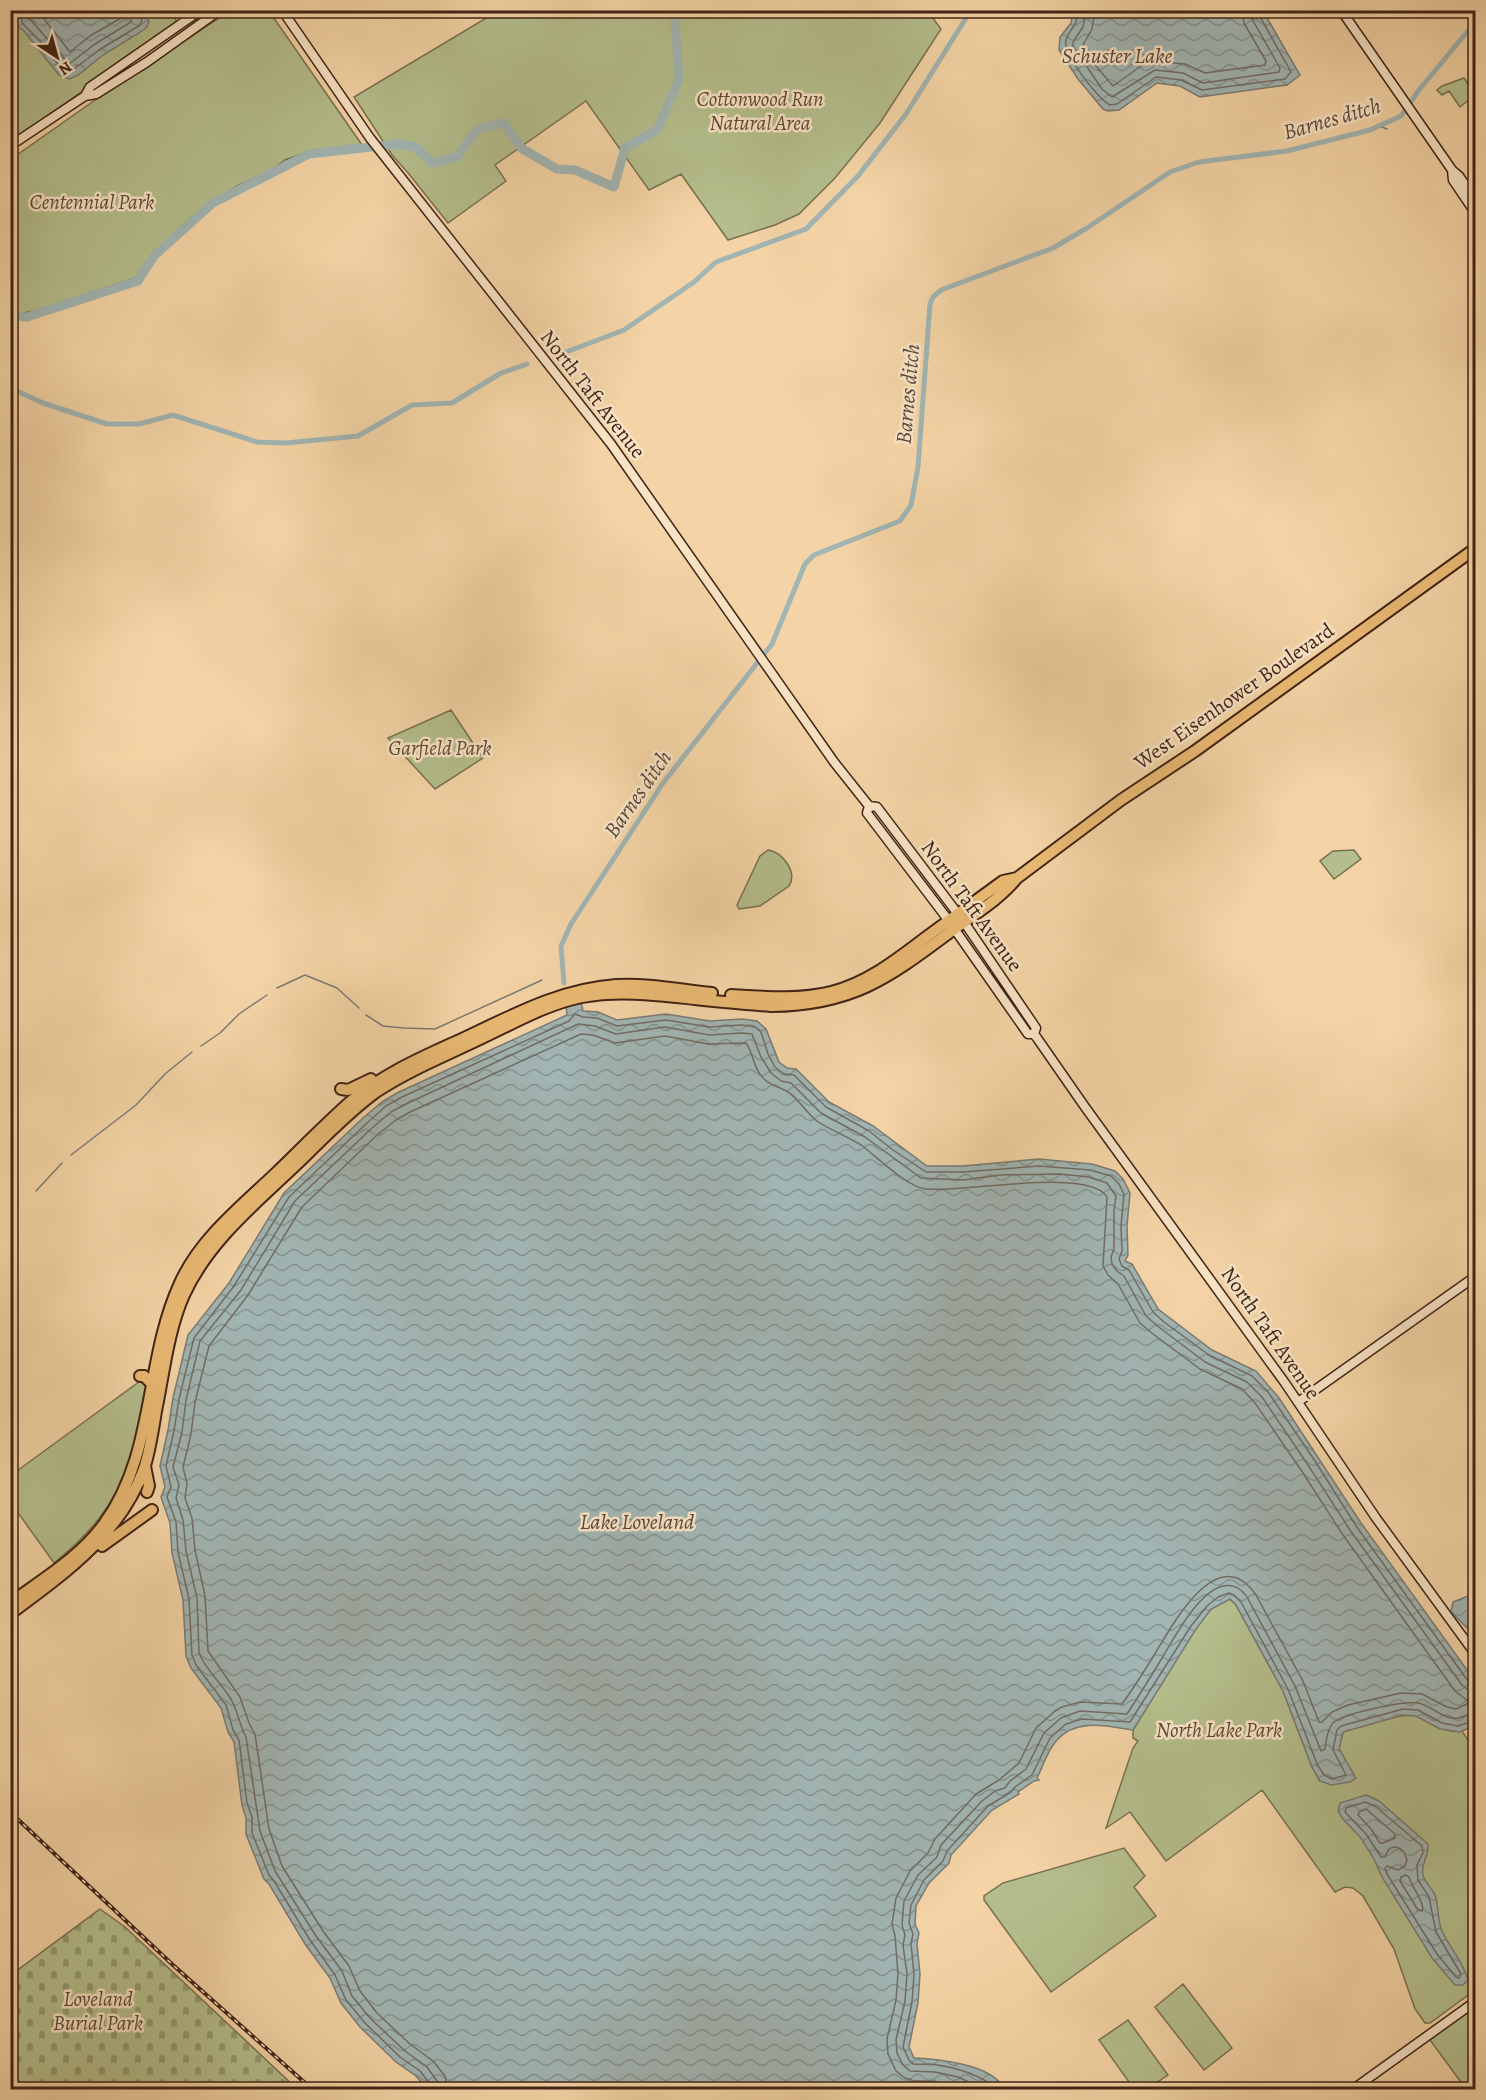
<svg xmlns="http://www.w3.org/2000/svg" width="1486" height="2100" font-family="Alegreya,serif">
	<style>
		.cemetery { fill: url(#cemetery-stones); stroke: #7a7051; stroke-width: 1.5 }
		.park { fill: #b4be8c; stroke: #7a7051; stroke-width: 1.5 }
		.water { fill: url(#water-waves); stroke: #7b7b74; stroke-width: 1.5 }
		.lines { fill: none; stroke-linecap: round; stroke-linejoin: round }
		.shore { stroke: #716c64; stroke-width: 1.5 }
		.stream { stroke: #7b7b74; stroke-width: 1.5 }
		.canal { stroke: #a1b5b3; stroke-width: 5 }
		.river { stroke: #a1b5b3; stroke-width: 9 }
		.secondary-casing { stroke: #412316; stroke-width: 11 }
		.highway-casing { stroke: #412316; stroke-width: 14 }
		.secondary { stroke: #f8e3c5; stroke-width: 8 }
		.highway { stroke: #eaba73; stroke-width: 10 }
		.rail-casing { stroke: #412316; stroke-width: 4 }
		.rail { stroke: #f8e3c5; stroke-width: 1.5; stroke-dasharray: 4.5; stroke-linecap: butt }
		.labels { text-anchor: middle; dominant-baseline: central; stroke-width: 5; stroke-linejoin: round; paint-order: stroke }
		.park-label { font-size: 21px; font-style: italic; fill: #5e4a34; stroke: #f8e3c5 }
		.street-label { font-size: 21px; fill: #412316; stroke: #f8e3c5 }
		.water-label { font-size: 22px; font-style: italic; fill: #59483d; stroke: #f8e3c5 }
	</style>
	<defs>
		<pattern id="cemetery-stones" width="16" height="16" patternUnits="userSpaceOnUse" patternTransform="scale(1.5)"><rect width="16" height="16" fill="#b4be8c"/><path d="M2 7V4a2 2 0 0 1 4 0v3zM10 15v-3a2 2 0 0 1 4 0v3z" fill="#949a71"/></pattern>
		<pattern id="water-waves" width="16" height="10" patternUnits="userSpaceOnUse" patternTransform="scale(1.5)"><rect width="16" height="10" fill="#a1b5b3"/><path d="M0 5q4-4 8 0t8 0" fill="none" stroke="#859391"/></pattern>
	</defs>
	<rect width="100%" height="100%" fill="#f4d4a6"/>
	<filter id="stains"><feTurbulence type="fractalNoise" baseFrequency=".00333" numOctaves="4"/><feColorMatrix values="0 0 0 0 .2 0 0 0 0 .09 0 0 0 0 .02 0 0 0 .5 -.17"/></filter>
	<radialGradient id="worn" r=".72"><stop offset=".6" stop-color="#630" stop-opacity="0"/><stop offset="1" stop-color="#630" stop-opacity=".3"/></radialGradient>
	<!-- cemetery -->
	<path class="cemetery" d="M100 1909 125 1927 297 2089H11V1975Z"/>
	<!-- park -->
	<path class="park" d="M231 10 269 11 362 145 313 150 285 160 273 169 237 186 210 203 184 224 150 257 142 272 135 278 38 310 23 313H11L10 160 95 100Z
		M927 10 941 29 880 123 835 178 799 214 775 225 728 240 681 174 649 190 586 101 495 165 506 181 448 223 409 174 392 155 354 97 498 11Z
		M11 11H169L179 24 18 136 13 130 11 132Z
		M1464 78 1475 95 1460 107 1449 91 1442 95 1437 90 1442 86Z
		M451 710 483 758 435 789 388 738Z
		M768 850C782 852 798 872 789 886L760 906 739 909 737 905 760 856Z
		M1354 850 1361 859 1334 879 1320 861 1333 851Z
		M143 1379 148 1383C131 1466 123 1507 54 1563L11 1503 10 1476Z
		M1230 1599 1236 1605 1283 1691 1312 1767 1320 1781 1345 1759 1339 1749 1343 1732C1356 1727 1405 1712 1417 1716 1433 1722 1444 1734 1462 1731L1475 1751V1990L1430 2023H1425L1415 2009 1394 1949 1363 1896 1353 1888 1345 1887 1335 1892 1262 1790 1166 1861 1130 1812 1106 1828 1133 1748 1138 1741 1133 1738V1730L1195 1629 1211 1609Z
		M1124 1848 1145 1876 1134 1887 1156 1916 1051 1992 984 1900V1896L1003 1883Z
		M1183 1984 1232 2048 1204 2070 1155 2007Z
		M1475 2001V2089H1466L1427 2036Z
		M1128 2020 1168 2075 1147 2089H1134L1099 2040Z"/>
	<!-- water -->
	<path class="water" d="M16 10 143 11 149 21 147 27 139 33 103 55 78 75 69 79 59 75 23 30 17 26Z
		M1073 10 1263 11 1300 75 1287 85 1200 97 1180 86 1157 83 1119 110 1108 111 1103 109 1078 79 1059 50 1060 37 1071 23Z
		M581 1002 583 1011 598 1012 617 1020 666 1014 710 1021 742 1019 757 1021 766 1029 779 1062 787 1068 796 1069 829 1102 873 1126 927 1166H963L1039 1159 1092 1164 1115 1171 1123 1179 1130 1193 1127 1226 1128 1255 1125 1261 1132 1264 1158 1309 1212 1350 1256 1371 1279 1398 1361 1523 1475 1681V1725L1460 1732 1440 1729 1416 1716 1403 1715 1343 1732 1339 1749 1356 1778 1350 1782 1331 1785 1320 1781 1312 1767 1283 1691 1236 1605 1230 1599 1211 1609 1196 1629 1133 1730C1107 1726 1076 1718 1057 1740 1048 1749 1043 1766 1037 1778L1039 1780 1034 1781 1018 1792 1019 1794 992 1810 951 1855 949 1863 929 1883 916 1906 915 1924 919 1933 917 1944 920 1974 918 2003 909 2047 914 2058C937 2059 993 2064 1004 2089H427L416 2076 396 2062 360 2027 341 2003 330 1978 305 1944 269 1884 264 1879 246 1834V1818L242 1805 234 1742 228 1732 221 1708 191 1668 186 1656 183 1600 172 1553 170 1523 161 1497 165 1487 160 1466 168 1430 173 1398 188 1335 229 1283 284 1193 363 1118 383 1101 399 1092 567 1015 566 1006Z
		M1475 1593V1640L1470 1631 1451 1612 1453 1602Z
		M1366 1795 1379 1801 1428 1844C1429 1858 1420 1864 1423 1875 1425 1883 1432 1888 1435 1895 1439 1906 1437 1920 1442 1931 1450 1948 1464 1963 1468 1980L1463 1985H1455L1432 1958 1382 1877 1374 1859 1361 1838 1343 1819 1338 1811 1340 1803Z"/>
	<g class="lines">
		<!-- shore -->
		<path class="shore" d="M21 10 22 23 39 40 62 69 70 72 99 50 140 25 142 21 138 10
			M28 10 29 18 69 64 95 44 131 22V10
			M37 10 70 52 90 36 121 18 122 10
			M1078 10C1077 29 1070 27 1066 40 1062 53 1098 99 1110 105L1117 104 1156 77 1181 80 1202 90 1285 79 1291 72 1259 15 1258 10
			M1086 10 1083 27 1073 42V46L1102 89 1112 97 1155 70 1183 73 1203 83 1279 72 1280 68 1252 19 1251 10
			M1095 10 1092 29 1083 45 1096 66 1113 86 1144 64 1153 61 1185 64 1205 73 1265 65 1266 61 1244 23 1242 10
			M1365 1802 1375 1806 1422 1846 1423 1853 1417 1865 1418 1880 1429 1897 1436 1932 1461 1974 1459 1978 1456 1977 1437 1954 1387 1874 1385 1868 1387 1866 1398 1870 1405 1866 1407 1860C1403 1845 1390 1842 1385 1857H1381L1366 1834 1345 1812 1346 1808Z
			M1366 1809 1395 1834V1838L1383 1843H1380L1371 1829 1358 1815 1359 1812Z
			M1406 1875 1409 1877C1412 1888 1421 1896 1423 1908L1422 1911 1418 1910 1400 1881 1401 1877Z
			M431 2090 430 2084 420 2071 400 2057 365 2023 346 2000 335 1975 310 1940 274 1881 269 1875 252 1833V1817L247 1803 239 1740 233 1730 226 1705 196 1665 192 1655 189 1599 178 1552 176 1522 167 1497 171 1487 166 1466 174 1431 179 1399 194 1338 234 1286 289 1197 367 1123 386 1106 402 1097 569 1021 575 1014 583 1017 597 1018 617 1026 666 1020 709 1027 742 1025 755 1027 761 1032 768 1054 775 1067 784 1074 794 1075 826 1107 869 1131 893 1150 926 1172H963L1039 1166 1090 1170 1111 1176 1119 1184 1124 1194 1121 1226 1122 1251 1119 1259 1122 1266 1129 1270 1153 1312 1164 1322 1209 1355 1252 1376 1268 1392 1315 1461 1356 1526 1468 1681 1476 1683
			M439 2090 437 2081 427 2067 405 2051 370 2018 352 1996 342 1971 316 1936 275 1871 260 1831 246 1737C240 1726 238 1713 232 1701 223 1684 206 1671 199 1653L197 1598 186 1551 183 1520 176 1498 179 1485 173 1467 182 1432 186 1400 200 1341 241 1290 295 1201 372 1128 391 1112 406 1104 578 1024 595 1026 616 1034 665 1027 709 1035 742 1033 752 1034 761 1057 771 1073 781 1081 791 1083 821 1113 865 1137 921 1178 963 1180 1000 1175 1060 1174 1089 1177 1107 1183 1116 1196 1114 1210V1249L1111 1257 1112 1264 1117 1271 1124 1276 1146 1316 1160 1328 1205 1362 1247 1382 1262 1397 1308 1465 1350 1530 1462 1685 1468 1690 1476 1691
			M448 2090 445 2076 433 2061 410 2044 377 2013 360 1991 349 1966 323 1931 282 1866 269 1829 255 1734 249 1723 240 1697 208 1651 205 1596 195 1550 192 1518 185 1498 187 1484 183 1467 191 1434 195 1402 209 1346 248 1295 302 1207 377 1135 396 1120 410 1112 581 1034 593 1035 615 1043 665 1036 708 1044 746 1043C754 1054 753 1069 764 1079 771 1086 780 1087 788 1092 799 1099 806 1113 817 1121 830 1130 847 1136 861 1145 876 1156 906 1186 925 1189 959 1193 1090 1167 1107 1197L1103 1266 1108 1275 1118 1284 1140 1323 1153 1334 1200 1369 1242 1389 1255 1403 1301 1470 1343 1535 1455 1691 1468 1701 1467 1704 1456 1709 1447 1707 1422 1694 1401 1693 1348 1705 1332 1712 1322 1722H1319L1303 1681 1256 1595C1217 1538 1171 1628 1153 1657 1143 1673 1133 1689 1122 1704L1080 1702 1062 1707 1055 1711 1036 1728 1019 1763 999 1780 976 1794 935 1839 928 1853 910 1871 896 1898 892 1924 895 1936 898 1974 896 2000 887 2039 888 2054 896 2071 905 2078 914 2081H934L966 2090
			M986 2090 958 2077 935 2072 910 2071 903 2065 897 2053 896 2040 905 2001 907 1974 903 1945 905 1935 902 1925 904 1901 918 1875 937 1857 941 1845 982 1801 995 1791 1005 1788 1010 1781 1026 1769 1044 1733 1061 1718 1080 1711 1127 1714C1138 1697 1149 1680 1159 1663 1172 1643 1202 1580 1232 1586 1239 1587 1243 1592 1247 1597L1295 1686 1321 1751 1325 1749C1326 1741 1327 1729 1333 1723 1341 1714 1406 1700 1419 1703 1432 1706 1443 1720 1458 1718 1464 1717 1469 1713 1476 1712
			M997 2090C985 2076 954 2067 937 2065 929 2063 921 2065 913 2064L909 2060 903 2047 912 2002 914 1974 911 1944 913 1934 909 1923 911 1905 924 1880 943 1861 947 1851 988 1806 1011 1792 1015 1787 1032 1775 1050 1738 1066 1724 1082 1719 1130 1722 1191 1626 1207 1606 1218 1597 1229 1593 1234 1595 1241 1602 1288 1689 1317 1764 1324 1775 1332 1779 1346 1775 1333 1750 1337 1730 1341 1726 1403 1709 1418 1710 1442 1723 1458 1726 1476 1720"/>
		<!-- stream -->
		<path class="stream" d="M1379 126 1387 129
			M277 988 305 975 337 988 359 1008
			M366 1015 383 1026 403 1028 435 1029 542 980
			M201 1046 220 1033 239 1014 267 995
			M71 1155 136 1105 165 1074 192 1052
			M36 1191 62 1163"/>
		<!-- canal -->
		<path class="canal" d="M561 354 624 330 694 282 716 262 806 229 858 176 906 114 971 10
			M10 388 43 403 107 424H139L173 415 257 442 286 443 358 436 412 405 452 403 501 373 527 364
			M564 983 561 946 571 924 663 783 772 644 805 564 814 555 900 521 911 505 918 467 930 304 933 297 941 290 1053 248 1087 228 1170 172 1199 162 1287 151 1370 130 1401 116 1419 90 1476 21"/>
		<!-- river -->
		<path class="river" d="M10 316 27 317 138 281 154 256 213 203 309 154 398 144 416 147 432 163 457 157 477 129 504 123 521 148 557 169 575 170 614 187 625 148 657 130 679 80 675 19 679 10"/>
		<!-- secondary casing -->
		<g class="secondary-casing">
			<path id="secondary" d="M282 10 370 138 611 444 834 762 869 806 877 807 964 922 1036 1028 1034 1034
				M1341 10 1452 170 1459 176 1476 200
				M85 96 96 94 147 62 220 10
				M10 146 85 96 90 87 201 10
				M1452 170 1453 180 1476 214
				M869 806 867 813 946 917 1028 1034H1034L1037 1038 1085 1107 1285 1383 1376 1518 1476 1655
				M1298 1402 1476 1276
				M1352 2090 1476 2001"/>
		</g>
		<!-- highway casing -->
		<g class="highway-casing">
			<path id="highway" d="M731 995C764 997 798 1000 831 992 868 983 900 957 929 935 954 917 978 899 1003 881L1017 878
				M341 1089 348 1090 371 1079
				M140 1376H144L152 1384
				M145 1466 149 1486 147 1492
				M102 1546 152 1510
				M10 1603C43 1579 80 1557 104 1524 156 1453 144 1361 180 1283 200 1239 240 1207 275 1174 300 1150 324 1125 350 1102 385 1072 425 1056 466 1037 515 1014 561 989 616 985 649 983 680 990 712 993
				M10 1614C64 1574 120 1535 144 1469 150 1451 153 1430 156 1411 164 1373 168 1331 184 1295 208 1242 255 1204 296 1165 322 1140 347 1113 376 1092 409 1070 447 1055 482 1038 514 1023 547 1004 582 997 620 990 658 995 695 999 721 1002 746 1004 771 1006 856 1005 891 976 957 927 978 912 1001 898 1017 878L1121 800 1195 751 1476 548"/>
		</g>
		<!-- secondary -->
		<use href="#secondary" class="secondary"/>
		<!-- highway -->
		<use href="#highway" class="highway"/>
		<!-- rail casing -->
		<g class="rail-casing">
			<path id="rail" d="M10 1812 173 1965 313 2090"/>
		</g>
		<!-- rail -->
		<use href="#rail" class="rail"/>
	</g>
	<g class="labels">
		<!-- park labels -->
		<g class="park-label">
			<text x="760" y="99">Cottonwood Run<tspan x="760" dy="24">Natural Area</tspan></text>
			<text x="92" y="202">Centennial Park</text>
			<text x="440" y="748">Garfield Park</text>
			<text x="1219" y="1730">North Lake Park</text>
			<text x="98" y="1999">Loveland<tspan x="98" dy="24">Burial Park</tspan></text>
		</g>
		<!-- street labels -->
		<g class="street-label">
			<text transform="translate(593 394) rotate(52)">North Taft Avenue</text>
			<text transform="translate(1234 696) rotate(-35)">West Eisenhower Boulevard</text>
			<text transform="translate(972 906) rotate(54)">North Taft Avenue</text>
			<text transform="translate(1271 1333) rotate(55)">North Taft Avenue</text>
		</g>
		<!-- water labels -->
		<g class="water-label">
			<text x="1117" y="56">Schuster Lake</text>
			<text transform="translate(1332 119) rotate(-16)">Barnes ditch</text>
			<text transform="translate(908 394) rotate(-85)">Barnes ditch</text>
			<text transform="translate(638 794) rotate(-55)">Barnes ditch</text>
			<text x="637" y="1522">Lake Loveland</text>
		</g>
	</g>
	<!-- margin -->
	<rect width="1486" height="2100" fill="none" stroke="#f4d4a6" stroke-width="36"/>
	<rect x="12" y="12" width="1462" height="2076" fill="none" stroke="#412316" stroke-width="3"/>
	<rect x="18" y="18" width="1450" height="2064" fill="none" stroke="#412316" stroke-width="1.5"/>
	<!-- north arrow -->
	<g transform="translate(57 57) rotate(144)" stroke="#f8e3c5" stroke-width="4.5" paint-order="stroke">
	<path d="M0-4.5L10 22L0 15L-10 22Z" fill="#412316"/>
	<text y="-9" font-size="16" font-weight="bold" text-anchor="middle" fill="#412316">N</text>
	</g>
	<rect width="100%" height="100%" filter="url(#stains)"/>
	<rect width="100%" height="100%" fill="url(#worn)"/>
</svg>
